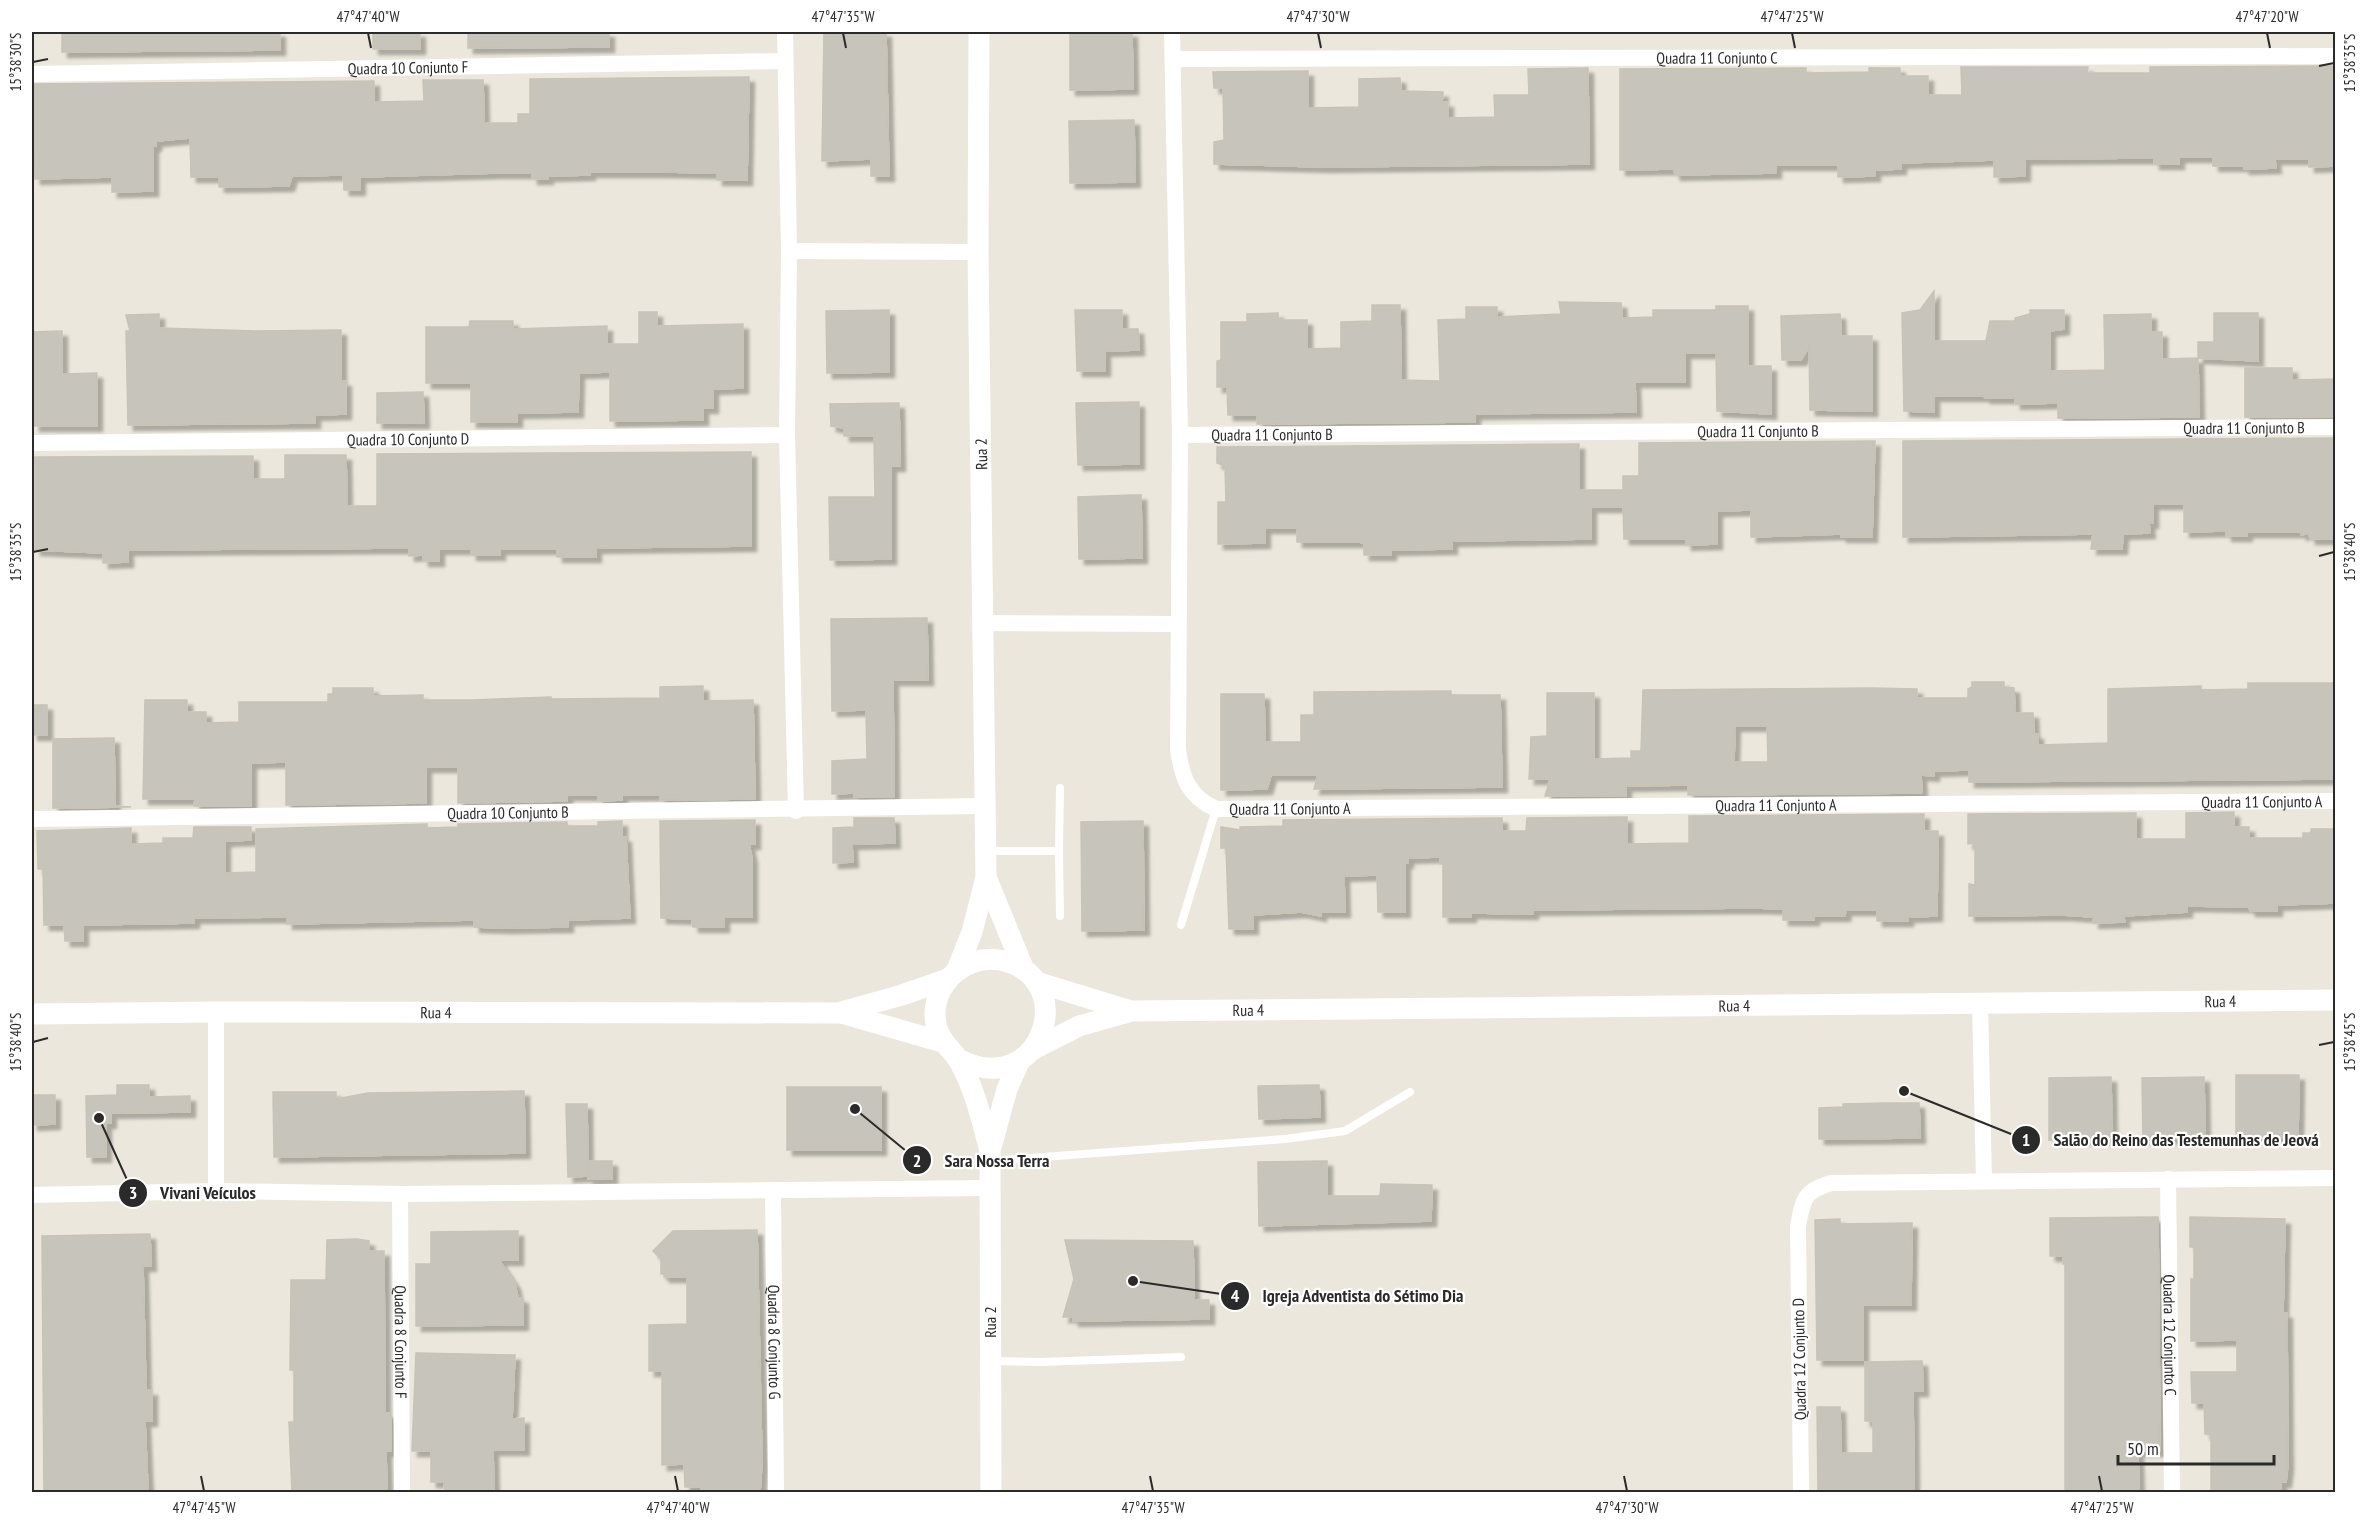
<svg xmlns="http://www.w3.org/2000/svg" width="2367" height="1524" font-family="'PT Sans Narrow',sans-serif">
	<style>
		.building { fill: #c7c5bb; stroke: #c7c3b6; stroke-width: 1.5; fill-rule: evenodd; filter: url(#shadow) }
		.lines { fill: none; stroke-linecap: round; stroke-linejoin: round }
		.service { stroke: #fff; stroke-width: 8 }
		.minor { stroke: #fff; stroke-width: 16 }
		.tertiary { stroke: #fff; stroke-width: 21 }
		.ticks { fill: none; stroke: #2a2a2a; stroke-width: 2 }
		.labels { text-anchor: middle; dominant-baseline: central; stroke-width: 4.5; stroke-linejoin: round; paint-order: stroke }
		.street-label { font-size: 16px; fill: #2a2a2a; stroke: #fff }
		.leader { fill: none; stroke: #2a2a2a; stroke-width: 2 }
		.callout-dot { fill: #2a2a2a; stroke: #fff; stroke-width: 2 }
		.mark-label { font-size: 18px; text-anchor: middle; font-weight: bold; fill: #fff }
		.callout-label { font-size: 18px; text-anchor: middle; font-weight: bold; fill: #2a2a2a; stroke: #fff; stroke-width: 4.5; stroke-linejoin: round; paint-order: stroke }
		.neatline { fill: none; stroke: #2a2a2a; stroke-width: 2 }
		.ticks-label { font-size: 15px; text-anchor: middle; fill: #2a2a2a }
	</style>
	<defs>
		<filter id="shadow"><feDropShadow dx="5.5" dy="5.5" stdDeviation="1.5" flood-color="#0004"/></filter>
	</defs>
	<rect width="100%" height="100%" fill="#ebe7dc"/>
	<!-- building -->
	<path class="building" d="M62 32H280V50L62 52Z
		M373 32H420V49H373Z
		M468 32H609V47L468 48Z
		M824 32H886L889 176H871V159L822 161Z
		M1070 32H1132L1133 89 1070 90Z
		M2336 66V166L2309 167V159H2275L2276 168 2244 169V166H2213V157H2179V164H2154V158L2025 159V176L1994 177V160L1901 163V169L1875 170V176L1838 177V165H1776V173L1675 175 1674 169 1620 170V69L1806 68V73L1869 72V68H1900V76H1928V95H1962L1961 67H2088L2087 73H2150V67Z
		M1588 68 1589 164 1325 167 1214 164V142L1224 140 1223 88H1214L1213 72 1308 71V108L1359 107V79L1400 78 1401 91 1443 92 1442 102H1448V118L1495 117 1494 95H1529L1528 69Z
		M749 77 747 180H717V173L661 172H590V175L548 176V179H532V173H497L360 177V190H344L343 175 292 176 289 186 219 187V177H191L190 138 156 141V146H153V191L112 192V177L35 179 32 84 374 81V102L424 101 423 80H483L484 123H518V114H530V79Z
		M1134 120 1135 182 1070 183 1069 121Z
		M1934 291V341H1986L1990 321H2015V318L2030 314V310H2064V329L2050 331V371L2105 370 2104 315 2151 314V332H2162V359L2198 358 2199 417 2058 418V403L2015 404V398H1985L1984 396H1934V412L1904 411 1902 313 1920 310Z
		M1559 302 1621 303 1622 318 1653 317V310H1716V306H1748V366H1771V414L1717 411 1716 353H1685V382H1635L1636 412 1475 414V422L1257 424V415H1228L1227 387H1217V361L1221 360V322H1247V314L1278 313V320H1307V349L1341 348V322L1372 321V305H1400L1401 380 1440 381 1438 320 1466 319V307H1497V317L1561 314Z
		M889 310V372L827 373 826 311Z
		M1075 310H1122V329H1138L1139 350 1105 351V371H1077Z
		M639 312H657V326L743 324V388L713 389V408H703V420L610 421V372L579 373 578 412 517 413V422H471V383H426V327H469L470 321H513V329L607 326V344H639Z
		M2214 313H2258V361L2198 358V342H2214Z
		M159 314V328L256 331 341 330V381H346V414L315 415V423L128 425 126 331H130L126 315Z
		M1840 314 1841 336H1872V411L1810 410 1809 347 1801 360H1782L1781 316Z
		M62 331V374L97 373V426H34L32 332Z
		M2245 368H2292V380L2336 379V417H2245Z
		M423 392 424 423H377V393Z
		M1139 402V464L1078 465 1076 403Z
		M899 403 900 466H891V559L830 560 829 497H875L874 436H844V428L831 426 830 404Z
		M2336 438V539H2310L2309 533 2301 535V532H2247V536H2226V531L2184 532V504H2153V523H2149L2150 533 2123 534 2122 549H2091L2093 534 1903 537V441Z
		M1875 441 1872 537H1841V534L1751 537V510L1717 511V544L1686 545V539H1624L1623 507H1591V539L1452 541V549L1391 550V555H1364V543L1358 542H1297V528H1265V543L1218 544V502H1226L1225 466 1217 463V447L1579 444V490H1623V476H1639V443Z
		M751 452V546L596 548V557H557V549H500V555H471V549H439V561H423V555L409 556V548L128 550V562L103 563V553L35 550V457L253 456V479H285V455H346L347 506H377V454Z
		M1132 495H1141L1142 558 1079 559 1078 497Z
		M927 618 928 680H893L894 797H854V793L832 794V761L867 759 866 710 832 711 831 619Z
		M1972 682H2004V687L2014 688 2015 713H2033L2034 734H2038V745L2108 743V689L2201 686V690L2248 689V683H2336V779L1969 782V770L1934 771V776L1921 775 1922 793 1688 795V785L1626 786V796H1545L1550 779H1529L1531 737 1547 736V693H1594V759L1631 758V751H1641L1643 690 1871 688 1917 689V698H1968V689L1972 687ZM1735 726H1767L1768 762H1734Z
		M703 686V701L753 700 755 799 660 800V795H622V800L598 801V795H567V801L458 803V767H426V803L286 805V762L251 763V806H194L195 799H143L145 700H187V712H206V723L239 722V702H328V694H333V688H373V696L423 695V700H471L551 697V699L660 698V687Z
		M1451 691V695H1500L1502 787 1314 789 1318 775H1271L1267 789 1221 790V694H1264L1265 742H1301V715H1314V692Z
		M32 705H47V735H32Z
		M114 738 115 806 131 807 53 808V739Z
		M2234 812V827H2249V838H2303V833H2311V829H2336V903L2277 905V911H2250L2249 907 2187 906V912L2123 916 2125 922 2093 923 2094 917 2062 915 1969 916V884L1975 885V843L1968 844V814L2136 813V839H2186V813Z
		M1924 814V831H1938L1937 916 1908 917V921H1877V910H1846L1845 916H1814V920H1783V909L1756 908 1533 910V914L1471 913V917H1443V864H1440V857L1408 858V863H1405V912H1378L1377 875 1344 876 1345 912H1321V916L1301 912 1253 915V929H1229L1226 848H1221V827L1240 830V827L1283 826V820L1502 818V831H1526L1527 818 1627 817V844L1689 843V816Z
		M854 818H894L895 843 852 844 853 862 833 863V828L854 827Z
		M755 820V844H749L752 858V917H724V927H693L692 919 661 918 660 821Z
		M622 821V837H626L630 918 568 920V927L505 928 474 927V920L287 924V917L194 918V923L83 925V941H65L64 925H44L43 869H38L37 831 131 828V844L163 843V838H193L194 827H251V840L225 841V873L256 872V829L427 824V828L458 827V824L567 822V826H598V822Z
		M1143 821 1144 930 1082 931 1081 822Z
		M2236 1075H2299L2298 1137 2236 1138Z
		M2111 1077 2112 1139 2049 1140V1078Z
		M2204 1077 2205 1138 2143 1139 2142 1078Z
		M117 1085H149V1097L190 1096V1112L111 1113V1123H106V1157H87L86 1096 117 1095Z
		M1319 1085 1320 1117 1259 1119 1258 1086Z
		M787 1087H881V1150H787Z
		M524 1091 525 1153 274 1157 273 1092H336V1099L368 1093Z
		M32 1095H55V1124L32 1125Z
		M1888 1103H1919L1920 1138 1819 1139V1108L1843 1107V1104Z
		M566 1104H587L588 1176 568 1177Z
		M588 1161H612V1179H588Z
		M1327 1161V1196H1380L1381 1184 1432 1185 1431 1221 1259 1226 1258 1162Z
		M2158 1217 2160 1451H2138L2139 1492H2065V1264H2063V1256H2050V1218Z
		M2190 1217 2285 1219 2283 1313H2287L2288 1465 2286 1482H2281V1491L2211 1492V1435L2205 1434 2204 1403H2192L2191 1372H2237V1340L2191 1341V1279H2194V1247H2190Z
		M1840 1219V1224L1912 1223 1911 1305H1863V1360H1817L1815 1220Z
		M757 1230 762 1463 760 1492H701V1487H685L684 1464 662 1465V1371H649V1325L687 1324V1277H664V1274H661V1259L653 1251 673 1231Z
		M518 1231V1260H499L515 1284 518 1298H523V1325L416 1326V1264H431V1232Z
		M150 1234 151 1266H143L146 1391 152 1390V1421H145L148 1490H140V1492H44L42 1236Z
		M357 1239 369 1241V1251H384L385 1413H391V1451H386L387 1492H292L289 1422H294V1370H290L291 1280H326L327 1240Z
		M1065 1240 1193 1241 1194 1300H1209V1319L1073 1321V1317H1063L1074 1279Z
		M416 1353 515 1355 512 1419 524 1418V1450H493L494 1492H445L444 1482H431V1451H412Z
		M1922 1361 1923 1391H1913L1914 1492H1818L1817 1407H1840L1841 1453H1873V1421H1865V1362Z"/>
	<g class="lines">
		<!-- service -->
		<path class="service" d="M986 851H1059L1060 788
			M1059 851 1060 916
			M1181 925 1216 809
			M990 1161 1285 1139 1345 1131 1410 1092
			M991 1361 1041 1362 1181 1357"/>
		<!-- minor -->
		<g class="minor">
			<path d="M785 32 789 251 787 435 796 811"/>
			<path id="s1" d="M1172 32 1180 435 1178 749C1182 778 1188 796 1216 809L2336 801"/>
			<path id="s2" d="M1173 59 2336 56"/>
			<path id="s3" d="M32 74 785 61"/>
			<path d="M789 251 978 252"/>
			<path id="s4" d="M1180 435 2336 427"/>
			<path id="s5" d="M32 443 787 435"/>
			<path d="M983 623 1178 624"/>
			<path id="s6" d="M32 819 984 806"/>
			<path d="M1980 1004 1984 1180"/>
			<path id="s7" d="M2168 1179 2172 1492"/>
			<path id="s8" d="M773 1190 776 1492"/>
			<path d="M216 1191V1012"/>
			<path id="s9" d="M400 1194 402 1492"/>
			<path d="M32 1195 216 1191 400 1194 989 1188"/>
			<path d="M1801 1492 1798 1226C1803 1199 1804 1191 1831 1183L2336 1178"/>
		</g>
		<!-- tertiary -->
		<g class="tertiary">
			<path d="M986 877 1024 970"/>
			<path d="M957 970 972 932 986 877 978 252 979 32"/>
			<path d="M1036 982 1131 1011"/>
			<path d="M841 1012 902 995 948 979"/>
			<path id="s10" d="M32 1014 216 1012 841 1013 942 1042"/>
			<path id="s11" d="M1034 1049 1079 1026 1132 1011 2336 1000"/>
			<path d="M958 1059C1044 1103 1082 974 999 960 961 954 926 991 937 1028 941 1043 952 1049 959 1061 975 1089 982 1121 990 1151"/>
			<path d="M991 1492 990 1151 1007 1089 1019 1062"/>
		</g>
	</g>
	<!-- ticks -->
	<path class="ticks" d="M368 33 371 48M843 33 846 48M1318 33 1321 48M1792 33 1795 48M2267 33 2270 48M33 62 48 59M2319 66 2334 63M33 552 48 549M2319 556 2334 552M33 1042 48 1038M2319 1045 2334 1042M201 1476 204 1491M675 1476 678 1491M1150 1476 1153 1491M1624 1476 1627 1491M2099 1476 2102 1491"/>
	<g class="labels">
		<!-- street labels -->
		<g class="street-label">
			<text stroke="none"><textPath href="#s2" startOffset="544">Quadra 11 Conjunto C</textPath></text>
			<text stroke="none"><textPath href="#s3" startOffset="376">Quadra 10 Conjunto F</textPath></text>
			<text stroke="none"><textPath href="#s4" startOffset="1064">Quadra 11 Conjunto B</textPath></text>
			<text stroke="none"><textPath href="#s4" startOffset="578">Quadra 11 Conjunto B</textPath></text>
			<text stroke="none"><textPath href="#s4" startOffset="92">Quadra 11 Conjunto B</textPath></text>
			<text stroke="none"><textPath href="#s5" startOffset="376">Quadra 10 Conjunto D</textPath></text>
			<text transform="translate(981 454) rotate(-91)">Rua 2</text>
			<text stroke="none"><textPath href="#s1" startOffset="1838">Quadra 11 Conjunto A</textPath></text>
			<text stroke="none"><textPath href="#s1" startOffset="1352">Quadra 11 Conjunto A</textPath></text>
			<text stroke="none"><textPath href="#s1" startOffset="866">Quadra 11 Conjunto A</textPath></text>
			<text stroke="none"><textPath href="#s6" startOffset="476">Quadra 10 Conjunto B</textPath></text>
			<text stroke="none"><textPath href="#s11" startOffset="1194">Rua 4</textPath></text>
			<text stroke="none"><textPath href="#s11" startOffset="708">Rua 4</textPath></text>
			<text stroke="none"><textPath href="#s11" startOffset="222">Rua 4</textPath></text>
			<text stroke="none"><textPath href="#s10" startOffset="404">Rua 4</textPath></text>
			<text transform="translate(990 1322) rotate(-90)">Rua 2</text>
			<text stroke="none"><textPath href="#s7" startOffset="156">Quadra 12 Conjunto C</textPath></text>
			<text stroke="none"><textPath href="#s8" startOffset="152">Quadra 8 Conjunto G</textPath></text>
			<text stroke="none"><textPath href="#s9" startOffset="148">Quadra 8 Conjunto F</textPath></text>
			<text transform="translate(1799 1359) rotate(-91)">Quadra 12 Conjunto D</text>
		</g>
	</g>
	<!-- callouts -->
	<path class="leader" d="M1904 1091L2026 1140M855 1109L917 1160M99 1118L133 1193M1133 1281L1235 1296"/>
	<g class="callout-dot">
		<circle cx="1904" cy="1091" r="6"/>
		<circle cx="855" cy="1109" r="6"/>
		<circle cx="99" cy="1118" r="6"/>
		<circle cx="1133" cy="1281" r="6"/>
		<circle cx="2026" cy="1140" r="15"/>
		<circle cx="917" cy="1160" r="15"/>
		<circle cx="133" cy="1193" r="15"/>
		<circle cx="1235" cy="1296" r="15"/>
	</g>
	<g class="mark-label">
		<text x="2026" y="1146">1</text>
		<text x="917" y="1167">2</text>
		<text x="133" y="1199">3</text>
		<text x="1235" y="1302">4</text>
	</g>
	<g class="callout-label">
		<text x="2186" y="1146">Salão do Reino das Testemunhas de Jeová</text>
		<text x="997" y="1167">Sara Nossa Terra</text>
		<text x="208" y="1199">Vivani Veículos</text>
		<text x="1363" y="1302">Igreja Adventista do Sétimo Dia</text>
	</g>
	<!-- border -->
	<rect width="2367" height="1524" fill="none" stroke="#ffffff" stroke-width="66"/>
	<!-- scale -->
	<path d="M2118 1455v9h156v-9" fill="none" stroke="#2a2a2a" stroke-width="3"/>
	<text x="2127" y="1455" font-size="18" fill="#2a2a2a" stroke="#ffffff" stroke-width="4.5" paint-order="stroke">50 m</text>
	<rect x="33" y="33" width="2301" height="1458" class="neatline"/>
	<g class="ticks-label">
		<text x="368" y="22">47°47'40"W</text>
		<text x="843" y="22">47°47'35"W</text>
		<text x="1318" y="22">47°47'30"W</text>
		<text x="1792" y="22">47°47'25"W</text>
		<text x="2267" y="22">47°47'20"W</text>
		<text transform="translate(16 62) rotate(-90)" y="5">15°38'30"S</text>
		<text transform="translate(2350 63) rotate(-90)" y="5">15°38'35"S</text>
		<text transform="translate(16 552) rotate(-90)" y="5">15°38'35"S</text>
		<text transform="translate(2350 552) rotate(-90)" y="5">15°38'40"S</text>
		<text transform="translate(16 1042) rotate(-90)" y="5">15°38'40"S</text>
		<text transform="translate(2350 1042) rotate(-90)" y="5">15°38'45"S</text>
		<text x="204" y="1513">47°47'45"W</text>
		<text x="678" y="1513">47°47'40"W</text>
		<text x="1153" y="1513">47°47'35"W</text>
		<text x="1627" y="1513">47°47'30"W</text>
		<text x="2102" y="1513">47°47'25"W</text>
	</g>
</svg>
